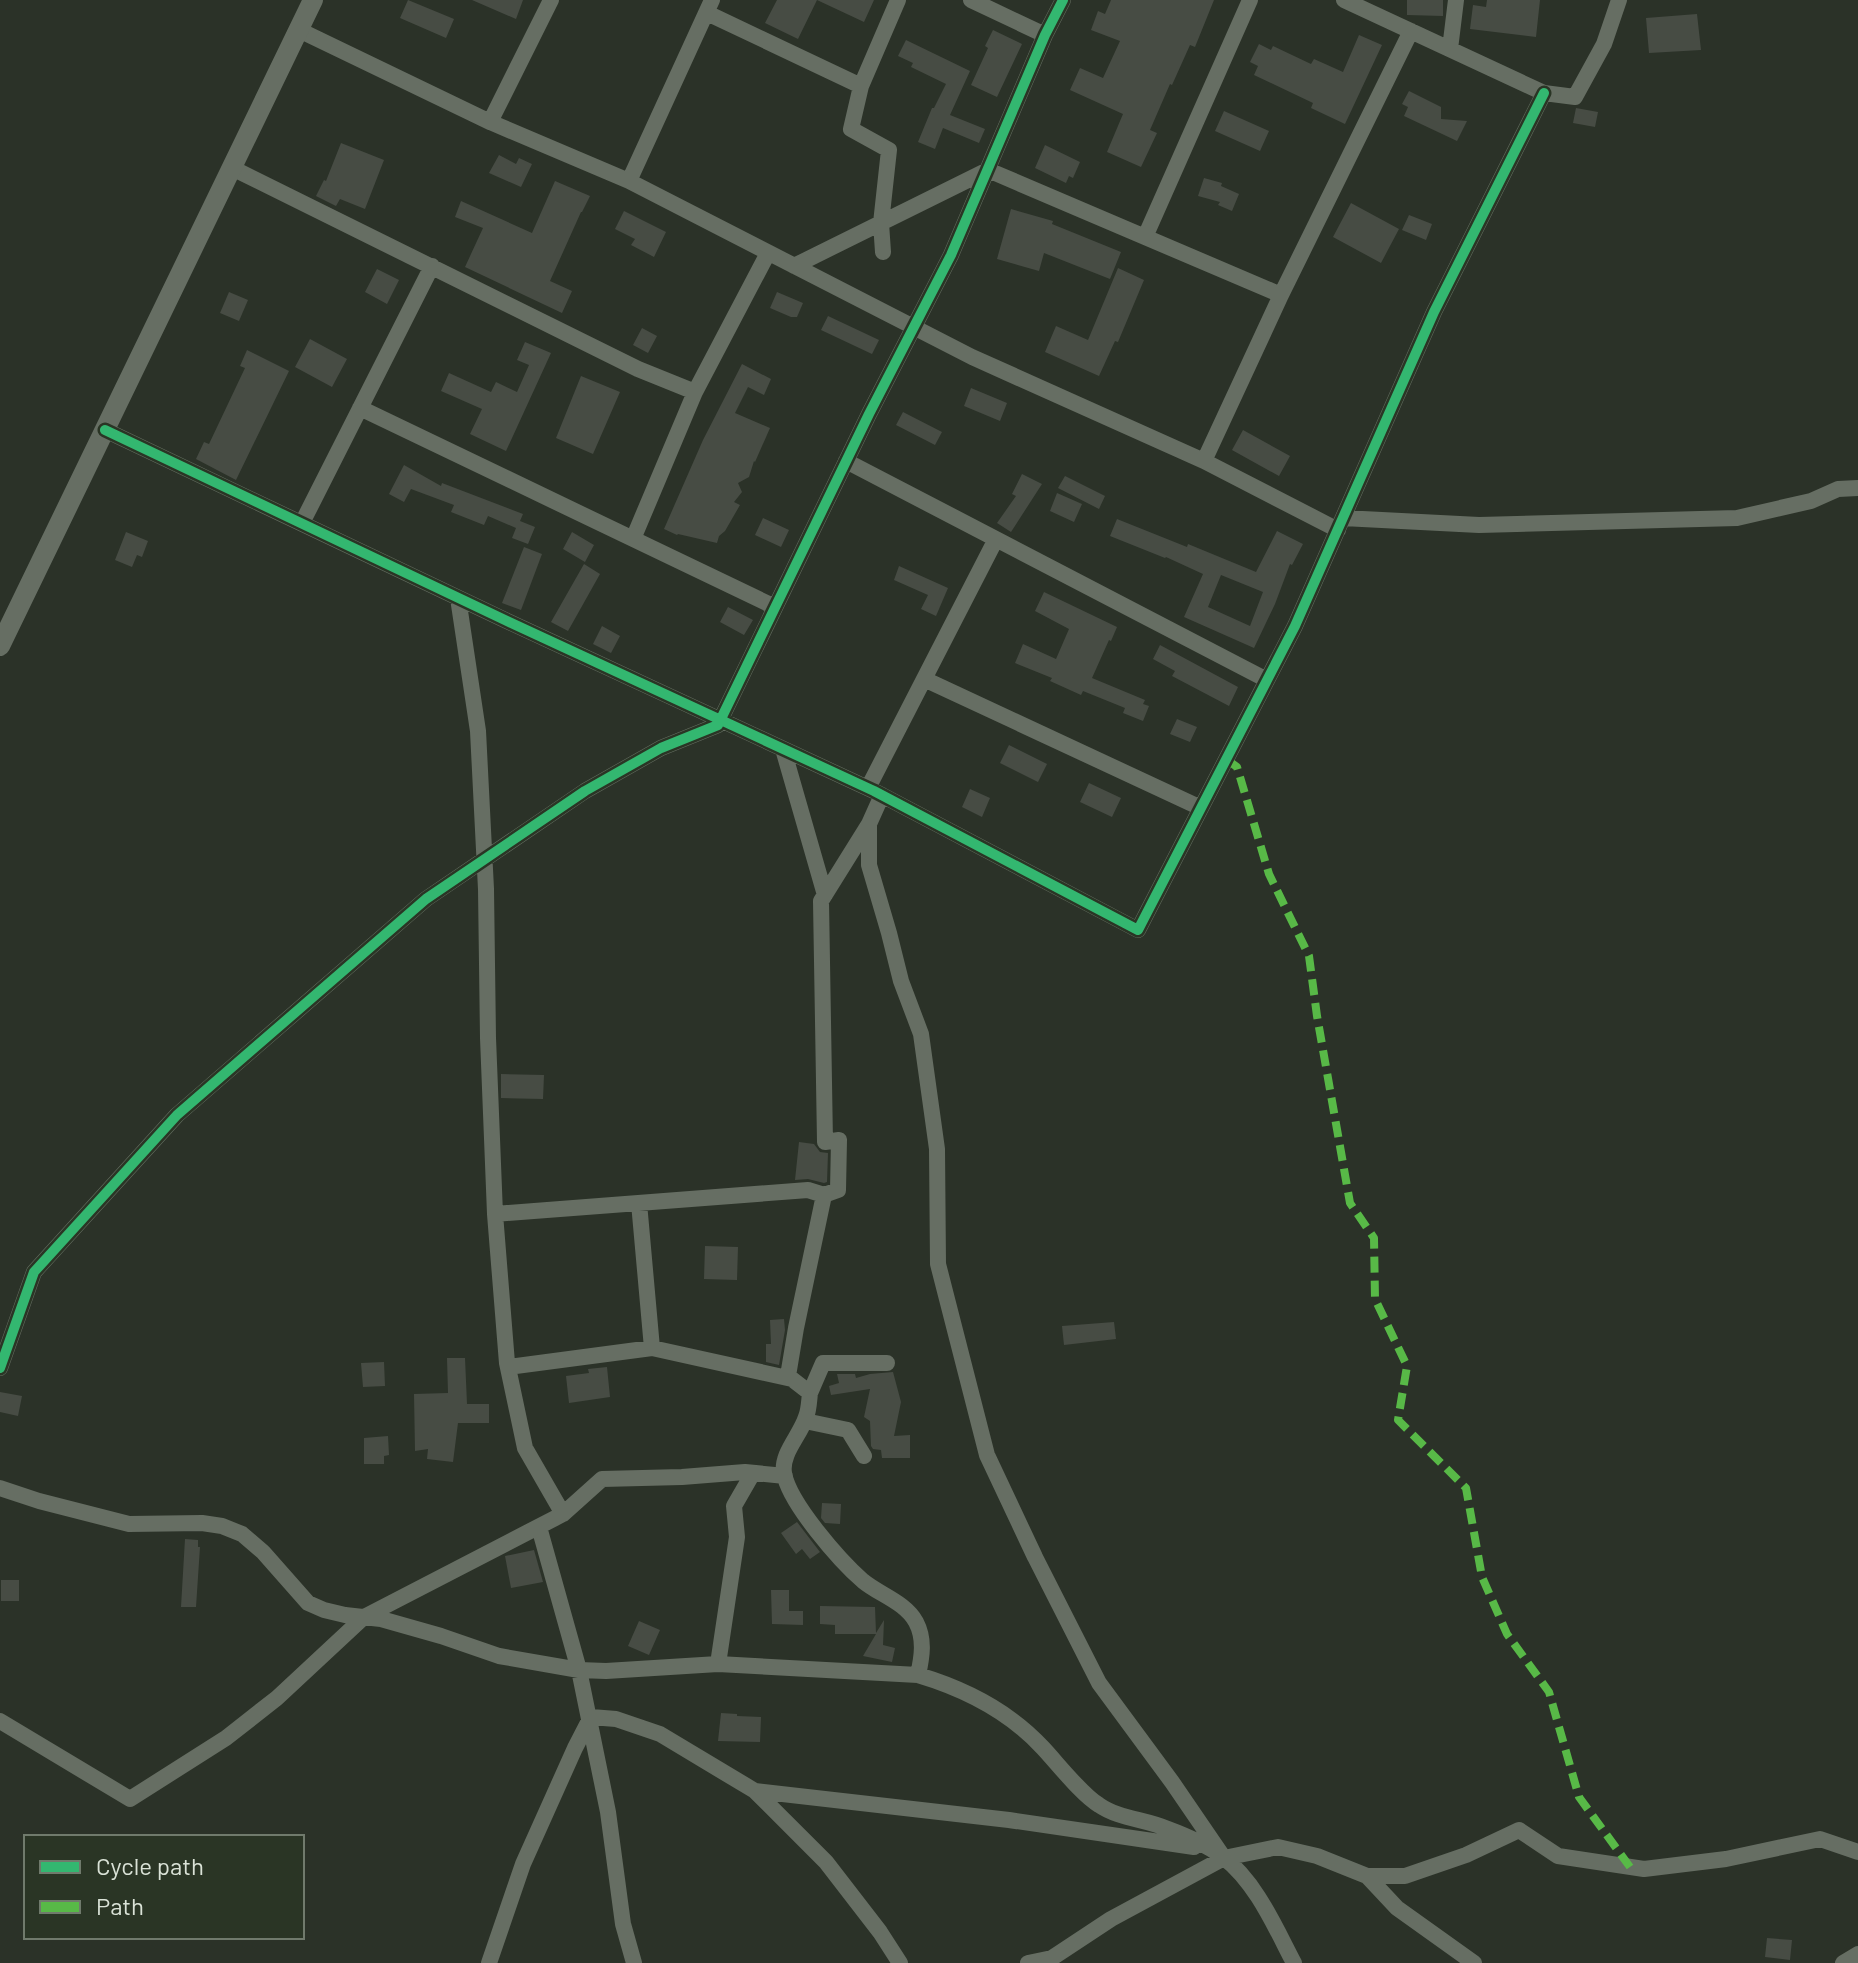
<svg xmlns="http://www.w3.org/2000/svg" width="1858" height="1963" font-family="Barlow,sans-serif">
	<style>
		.building { fill: #474c44; fill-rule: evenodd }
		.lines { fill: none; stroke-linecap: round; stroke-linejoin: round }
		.minor { stroke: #666e63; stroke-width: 16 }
		.tertiary { stroke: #666e63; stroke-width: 20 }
		.quiet { stroke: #58b947; stroke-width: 8; stroke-dasharray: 16 8; stroke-linecap: butt }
		.cycleway-casing { stroke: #2a3525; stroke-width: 15 }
		.cycleway { stroke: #33b770; stroke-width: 10 }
	</style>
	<rect width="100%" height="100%" fill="#2b3228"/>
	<!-- building -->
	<path class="building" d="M408 0 454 19 446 38 400 18Z
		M472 0H523L516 19Z
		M777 0H874L864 22 817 0 798 39 765 23Z
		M1111 0H1214L1195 47 1190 45 1172 85 1170 84 1150 130 1157 133 1141 167 1107 152 1123 114 1070 90 1080 68 1103 78 1120 41 1091 30 1098 11 1105 14Z
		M1407 0H1443V16L1407 15Z
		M1487 0H1540L1536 37 1470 29 1473 5 1486 7Z
		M1697 14 1701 50 1649 53 1646 18Z
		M993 30 1022 44 997 97 971 85 988 48 985 46Z
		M1359 35 1382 45 1345 124 1311 108 1313 103 1254 75 1258 66 1250 62 1259 44 1271 50 1273 46 1311 64 1314 59 1343 72Z
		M906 40 970 71 950 115 985 129 979 143 943 128 935 149 918 142 932 108H934L946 84 911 67 913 63 898 56Z
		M1409 91 1441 107V119L1467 121 1457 141 1404 116 1408 107 1402 104Z
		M1576 108 1598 112 1595 127 1573 123Z
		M1224 111 1269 131 1260 151 1215 131Z
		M341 143 384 160 365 209 340 199 336 206 316 196 324 180 326 181Z
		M1045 145 1080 162 1073 178 1069 176 1066 183 1035 168Z
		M499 155 516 164 519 158 532 164 521 187 489 173Z
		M1204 178 1222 183 1221 186 1239 194 1232 211 1218 205 1220 202 1198 196Z
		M555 181 590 196 582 212H581L550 281 572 291 562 313 465 267 483 228 455 217 461 201 532 233Z
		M1351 203 1399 229 1381 263 1333 237Z
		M1011 209 1053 221 1052 224 1121 252 1110 279 1044 253 1039 271 997 259Z
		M624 211 666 232 654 257 631 245 635 239 615 229Z
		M1409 215 1432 224 1426 240 1402 230Z
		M1118 268 1144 280 1118 342 1115 341 1099 376 1045 352 1056 326 1088 340Z
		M377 269 399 280 387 304 365 292Z
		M229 292 248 300 239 321 220 313Z
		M777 292 803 303 797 317H791L770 308Z
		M828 316 879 340 872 354 821 330Z
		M642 328 657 336 648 353 633 345Z
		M310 339 347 359 332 387 295 367Z
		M525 342 551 353 506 451 470 434 482 409 441 391 449 373 491 392 496 382 517 392 529 365 517 360Z
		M247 350 289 371 236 480 196 459 204 442 209 444 245 368 240 366Z
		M742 364 771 379 764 395 748 387 735 413 770 428 755 462 754 461 749 477 738 483 742 492 734 502 740 505 725 531 719 536 717 543 678 534 677 535 664 529 703 440Z
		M581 376 620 392 593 454 556 438Z
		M971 388 1007 403 1000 421 964 406Z
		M903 412 942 432 935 445 896 425Z
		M1243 430 1290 456 1279 476 1232 450Z
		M404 465 441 486 442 483 523 514 520 521 535 527 528 544 512 538 516 528 488 516 484 525 451 512 454 505 411 489 404 502 389 494Z
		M1022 474 1042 484 1011 532 997 523 1016 496 1012 494Z
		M1065 476 1105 496 1099 509 1058 488Z
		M1057 493 1082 504 1074 522 1050 511Z
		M763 518 789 530 781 547 755 535Z
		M1117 519 1187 547 1188 544 1256 572 1277 531 1303 544 1292 565 1290 564 1275 604 1254 648 1184 617 1203 574 1166 557 1165 558 1110 536ZM1221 575 1263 592 1250 626 1208 607Z
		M126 532 148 541 142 557 137 555 132 567 115 560Z
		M572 532 594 545 585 562 563 549Z
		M524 547 542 554 521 610 502 603Z
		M584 564 600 574 568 631 551 622Z
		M899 566 948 588 936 616 921 609 928 595 894 580Z
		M1044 592 1117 627 1111 641 1109 640 1092 678 1145 700 1143 704 1149 706 1143 721 1123 713 1125 708 1083 691 1081 695 1050 681 1052 678 1015 663 1023 644 1056 659 1069 629 1035 611Z
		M728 607 753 620 744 635 720 622Z
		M602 626 620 636 611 653 593 644Z
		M1160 645 1238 687 1229 706 1172 676 1175 671 1153 659Z
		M1177 719 1197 727 1190 742 1170 734Z
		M1009 745 1047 764 1038 782 1000 763Z
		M1089 783 1121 798 1112 817 1080 802Z
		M970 789 990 798 982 817 962 807Z
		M501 1074 544 1075 543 1099 501 1098Z
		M799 1142 814 1144 820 1152 828 1153 827 1182 824 1183 808 1179 795 1180Z
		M705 1246 738 1247 737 1280 704 1279Z
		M784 1319 785 1330 779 1365 766 1362V1344H771L770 1320Z
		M1114 1322 1116 1339 1064 1345 1062 1326Z
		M447 1358H465L467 1404H489V1423H458L453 1462 427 1459 428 1449 415 1451 414 1394 448 1393Z
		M384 1362 385 1386 363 1387 361 1363Z
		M607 1367 610 1397 569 1403 566 1376 589 1373 588 1369Z
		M893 1372 901 1402 894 1436 910 1435V1458H882L881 1450 873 1449 871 1446 870 1421 864 1417 870 1389 831 1395 829 1386 839 1383 837 1374H855L856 1378 870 1374Z
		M0 1392 22 1396 18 1416 0 1412Z
		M388 1436 389 1455 384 1456V1464H364V1438Z
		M822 1503 841 1504 840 1524 825 1523 821 1518Z
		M797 1522 820 1552 810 1559 802 1549 796 1554 781 1533Z
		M185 1539 198 1540V1547H200L196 1607H181Z
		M534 1550 543 1582 511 1588 505 1556Z
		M1 1580H19V1601H1Z
		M771 1590H789V1611H803V1625L772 1624Z
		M820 1606 875 1607 876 1633 884 1620 883 1645 895 1648 892 1662 863 1656 876 1634H835V1625L820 1624Z
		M639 1621 660 1630 649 1655 628 1646Z
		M721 1713 737 1714V1716L761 1717 760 1742 718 1741Z
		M1767 1938 1792 1940 1790 1960 1765 1957Z"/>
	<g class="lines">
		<!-- minor -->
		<path class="minor" d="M971 0 1045 35
			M1344 0 1544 93 1575 97 1604 44 1619 0
			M707 13 861 86 898 0
			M299 30 490 122 629 181 972 357 1204 461 1338 530
			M1450 49 1456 0
			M861 86 851 129 889 150 881 223 883 252
			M490 122 551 0
			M232 168 638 369 695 392 768 253
			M629 181 712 0
			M1145 237 1250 0
			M794 266 988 170 1281 295
			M360 408 775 607
			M105 430 507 621 874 791 1138 930 1295 626 1434 312 1544 93
			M846 461 1267 680
			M1204 461 1281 295 1411 31
			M1343 518 1479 525 1737 518 1811 501 1838 489 1858 488
			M302 523 432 266
			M633 539 695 392
			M458 598 478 731 486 889 488 1038 495 1214 507 1363 525 1448 563 1514
			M924 679 1201 808
			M783 749 825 895
			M868 788 996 539
			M882 795 869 824V865L889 933 901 981 921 1034 937 1149 938 1264 987 1455 1035 1557 1099 1683 1172 1782 1224 1858 1111 1919 1052 1958 1028 1963
			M869 824 821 901 825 1142 839 1140 838 1190 824 1195 796 1328 788 1376 810 1393C809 1401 809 1410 806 1417 800 1436 781 1453 784 1473 789 1503 840 1561 863 1581 880 1595 905 1602 916 1622 925 1639 922 1657 918 1675
			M639 1203 652 1348
			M495 1214 808 1190 824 1195
			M508 1367 652 1348 792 1379
			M0 1368 34 1272 177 1115 426 899 585 791 661 748 718 725 869 414 951 255 1045 35 1063 0
			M810 1393 823 1363H887
			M805 1421 848 1430 864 1456
			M0 1488 39 1501 129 1524 202 1523 222 1526 242 1534 263 1552 308 1603 324 1610 345 1615 381 1619 441 1636 499 1656 579 1670 606 1671 718 1664 918 1675C965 1689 1009 1711 1043 1748 1058 1764 1082 1795 1099 1805 1119 1819 1146 1819 1168 1829 1187 1836 1207 1845 1223 1857 1256 1882 1275 1927 1294 1963
			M539 1527 579 1670 608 1812 623 1924 634 1963
			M718 1664 737 1537 734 1506 753 1473
			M0 1721 130 1799 226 1738 277 1698 364 1617 563 1514 602 1479 682 1477 745 1472 785 1476
			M755 1791 1009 1820 1194 1847
			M1224 1858 1278 1847 1317 1856 1367 1876 1397 1908 1474 1963
			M1367 1876H1405L1466 1855 1519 1830 1558 1856 1644 1869 1726 1859 1820 1839 1858 1852
			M489 1963 523 1864 575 1748 591 1717 616 1719 660 1734 755 1791 826 1862 880 1932 900 1963
			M1843 1963 1858 1954"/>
		<!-- tertiary -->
		<path class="tertiary" d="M0 646 313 0"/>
		<!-- quiet -->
		<path class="quiet" d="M1226 759 1237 767 1269 874 1309 956 1317 1016 1350 1203 1374 1238 1375 1299 1407 1366 1398 1420 1466 1488 1482 1577 1507 1634 1549 1692 1579 1797 1630 1867"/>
		<!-- cycleway casing -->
		<g class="cycleway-casing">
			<path id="cycleway" d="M105 430 507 621 874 791 1138 930 1295 626 1434 312 1544 93
				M0 1368 34 1272 177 1115 426 899 585 791 661 748 718 725 869 414 951 255 1045 35 1063 0"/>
		</g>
		<!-- cycleway -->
		<use href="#cycleway" class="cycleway"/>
	</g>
	<!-- legend -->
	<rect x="24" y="1835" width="280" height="104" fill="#2a3525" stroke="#707a6c" stroke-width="2"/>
	<rect x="40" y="1861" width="40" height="12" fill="#33b770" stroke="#707a6c" stroke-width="2"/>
	<text x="96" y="1875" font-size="24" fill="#dae2d7">Cycle path</text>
	<rect x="40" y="1901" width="40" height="12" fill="#58b947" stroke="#707a6c" stroke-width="2"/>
	<text x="96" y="1915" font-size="24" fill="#dae2d7">Path</text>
</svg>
